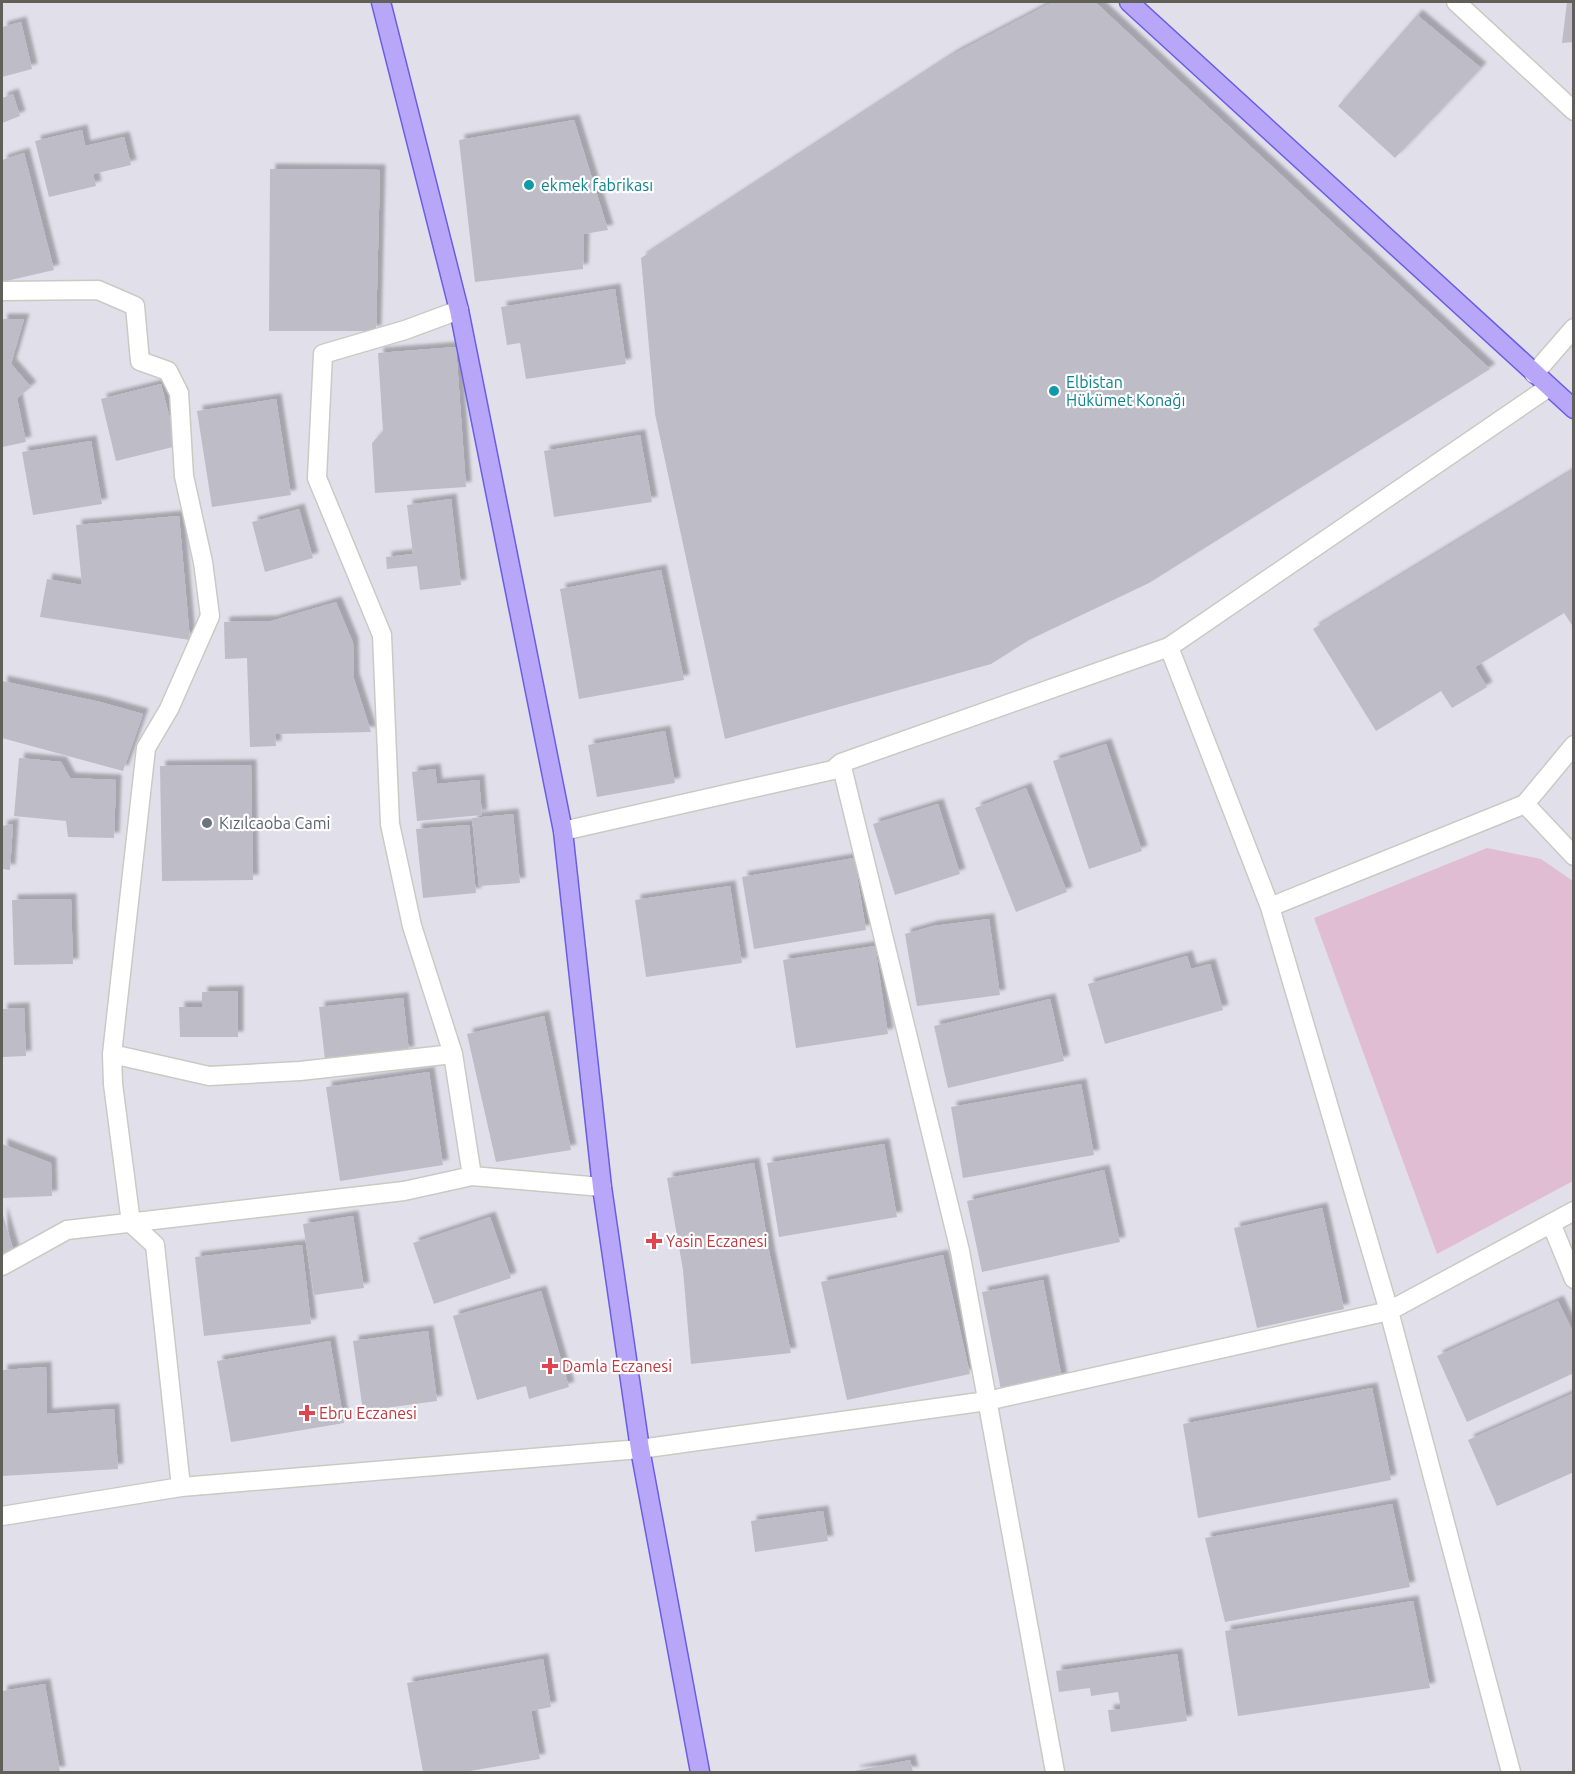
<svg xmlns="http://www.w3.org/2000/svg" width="1575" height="1774" font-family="Ubuntu,sans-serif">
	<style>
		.green { fill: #e1bdd4 }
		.building { fill: #bebcc6; filter: url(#shadow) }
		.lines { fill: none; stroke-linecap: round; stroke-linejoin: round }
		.minor-casing { stroke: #cacac3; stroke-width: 21 }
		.major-casing { stroke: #695de6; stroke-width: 21 }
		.minor { stroke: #fff; stroke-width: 18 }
		.major { stroke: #b8a7f8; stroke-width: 18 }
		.culture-dot { fill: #0f9aa8; stroke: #fff; stroke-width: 2 }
		.worship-dot { fill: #6b7280; stroke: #fff; stroke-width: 2 }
		.health-dot { fill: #e0444e; stroke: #fff; stroke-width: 2 }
		.labels { text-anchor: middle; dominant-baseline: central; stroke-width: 4.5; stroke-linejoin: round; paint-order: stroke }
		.culture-label { font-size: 16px; fill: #0d838f; stroke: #fff; text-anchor: start }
		.worship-label { font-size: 16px; fill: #5b616d; stroke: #fff; text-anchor: start }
		.health-label { font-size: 16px; fill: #be3a42; stroke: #fff; text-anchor: start }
	</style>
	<defs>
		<filter id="shadow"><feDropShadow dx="5.5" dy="-5.5" stdDeviation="1.5" flood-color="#0004"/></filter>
	</defs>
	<rect width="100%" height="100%" fill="#e1e0ea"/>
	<!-- green -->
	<path class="green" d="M1487 848 1541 859 1573 881V1181L1437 1254 1314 918Z"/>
	<!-- building -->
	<path class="building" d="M1053 2H1095L1490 369 1149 583 1029 640 991 664 725 739 655 414 641 258 954 54Z
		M1567 2H1574V42L1562 43Z
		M1417 15 1481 68 1395 158 1338 106Z
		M21 22 32 69 2 77V27Z
		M13 94 20 116 2 123V98Z
		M574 120 608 230 584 234 583 269 475 282 459 140Z
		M82 130 85 146 124 137 131 165 93 174 96 186 49 197 35 141Z
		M24 153 54 270 2 282V160Z
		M270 169 380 170 376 331H269Z
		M615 289 626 364 526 379 520 343 507 345 501 307Z
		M2 319H24L11 364 31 387 17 398 26 442 2 447Z
		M456 347 466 487 375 493 372 443 383 431 378 353Z
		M161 384 177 446 116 461 101 399Z
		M276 399 291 495 212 507 197 411Z
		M640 435 652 502 554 517 544 451Z
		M91 441 102 504 33 515 22 452Z
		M1574 470V628L1564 613 1475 667 1487 687 1452 708 1441 691 1376 731 1313 629Z
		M451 499 461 585 420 590 417 566 387 569 386 557 413 554 407 505Z
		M299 509 313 558 265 572 252 522Z
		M179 516 190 640 40 617 47 579 82 585 76 525Z
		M661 570 684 680 579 699 560 589Z
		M336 602 353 643 354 679 371 732 275 734 276 746 250 747 247 658 225 659 224 622 271 621Z
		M2 681 100 702 143 714 123 771 2 738Z
		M665 731 675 783 597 797 588 745Z
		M1106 744 1142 851 1089 869 1053 761Z
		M19 758 61 762 70 778 116 780 114 838 68 837 66 821 14 816Z
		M251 765 253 880 162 881 160 766Z
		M435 769 437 784 479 780 482 815 417 821 412 772Z
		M1026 788 1067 892 1016 912 975 808Z
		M938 804 960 874 895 895 873 824Z
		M513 814 520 883 479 886 472 818Z
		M13 824 10 870 2 869V826Z
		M469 825 476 893 423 898 416 829Z
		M854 858 866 930 754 949 742 877Z
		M730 886 742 963 646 977 635 900Z
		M71 899 73 964 14 965 12 900Z
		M989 919 1000 995 917 1006 905 934 933 926Z
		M875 946 888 1034 796 1048 783 960Z
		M1187 956 1191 969 1210 964 1223 1010 1105 1044 1088 984Z
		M238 991V1037H180L179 1007H202V992Z
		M403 998 409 1052 325 1060 319 1007Z
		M1050 999 1064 1061 948 1088 934 1026Z
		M24 1008 26 1056 2 1057V1009Z
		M544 1016 571 1150 496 1162 467 1034Z
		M429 1072 443 1165 340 1181 326 1087Z
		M1081 1084 1094 1155 963 1178 951 1107Z
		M2 1144 51 1163 52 1196 2 1198Z
		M884 1144 897 1217 779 1237 767 1163Z
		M754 1163 770 1256 791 1353 691 1364 683 1270 667 1178Z
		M1104 1170 1120 1242 982 1272 967 1201Z
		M1322 1208 1344 1309 1257 1328 1234 1228Z
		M2 1212 15 1255 2 1259Z
		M353 1216 364 1288 314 1295 303 1224Z
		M490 1217 511 1278 434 1304 413 1243Z
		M302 1245 311 1324 204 1336 195 1257Z
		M943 1255 970 1374 847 1400 821 1282Z
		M1043 1280 1062 1379 1001 1390 982 1292Z
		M541 1291 569 1387 529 1399 526 1386 477 1400 453 1316Z
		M1558 1301 1574 1334V1373L1467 1422 1437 1356Z
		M428 1331 437 1401 363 1411 353 1341Z
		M330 1341 344 1423 231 1442 217 1361Z
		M46 1367 47 1414 114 1409 118 1469 2 1476V1370Z
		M1372 1388 1391 1480 1198 1518 1183 1424Z
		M1574 1393V1472L1497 1506 1468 1440Z
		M1392 1504 1410 1587 1225 1622 1205 1538Z
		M823 1511 828 1541 755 1552 751 1521Z
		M1413 1601 1430 1688 1238 1716 1225 1631Z
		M1177 1654 1187 1721 1111 1732 1108 1710 1121 1709 1118 1692 1091 1696 1090 1688 1059 1692 1056 1671Z
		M543 1659 551 1707 531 1711 540 1759 464 1772H423L407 1683Z
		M45 1684 60 1772H2V1691Z
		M910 1760 913 1772H854V1771Z"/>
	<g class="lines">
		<!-- minor casing -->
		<g class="minor-casing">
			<path id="minor" d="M1456 2 1574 111
				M2 291 98 290 135 306 140 361 168 371 179 393 184 476 203 562 210 616 169 709 146 748 112 1054 113 1084 131 1223 155 1245 181 1487
				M459 310 405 330 323 354 317 478 382 635 390 824 412 926 453 1054 472 1176 602 1187
				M1534 374 1574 328
				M1169 647 1270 907 1389 1311 1511 1772
				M841 763 960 1251 1055 1772
				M1525 804 1574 856
				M563 831 833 770 841 763 1169 647 1549 387
				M1270 907 1525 804 1574 745
				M112 1054 209 1076 300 1071 453 1054
				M1551 1223 1574 1279
				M2 1266 67 1230 404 1191 472 1176
				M2 1516 181 1487 640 1449 987 1401 1389 1311 1574 1211"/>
		</g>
		<!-- major casing -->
		<g class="major-casing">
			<path id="major" d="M381 2 459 310 563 831 602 1187 640 1449 700 1772
				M1129 2 1574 409"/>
		</g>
		<!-- minor -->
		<use href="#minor" class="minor"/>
		<!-- major -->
		<use href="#major" class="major"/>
	</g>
	<!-- markers -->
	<g class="culture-dot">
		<circle cx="529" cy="185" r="6"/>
		<circle cx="1054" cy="391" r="6"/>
	</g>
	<circle class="worship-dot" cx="207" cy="823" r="6"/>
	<g class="health-dot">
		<path d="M651 1232h6v6h6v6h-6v6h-6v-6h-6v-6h6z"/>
		<path d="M547 1357h6v6h6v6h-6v6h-6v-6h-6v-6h6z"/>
		<path d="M304 1404h6v6h6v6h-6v6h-6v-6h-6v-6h6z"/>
	</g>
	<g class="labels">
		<!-- culture labels -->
		<g class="culture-label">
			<text x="541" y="185">ekmek fabrikası</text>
			<text x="1066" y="382">Elbistan<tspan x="1066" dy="18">Hükümet Konağı</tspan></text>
		</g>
		<!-- worship labels -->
		<g class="worship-label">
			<text x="219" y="823">Kızılcaoba Cami</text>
		</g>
		<!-- health labels -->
		<g class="health-label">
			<text x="666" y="1241">Yasin Eczanesi</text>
			<text x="562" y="1366">Damla Eczanesi</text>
			<text x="319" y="1413">Ebru Eczanesi</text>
		</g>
	</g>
	<!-- border -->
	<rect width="1575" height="1774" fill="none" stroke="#605f58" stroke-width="6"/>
</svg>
